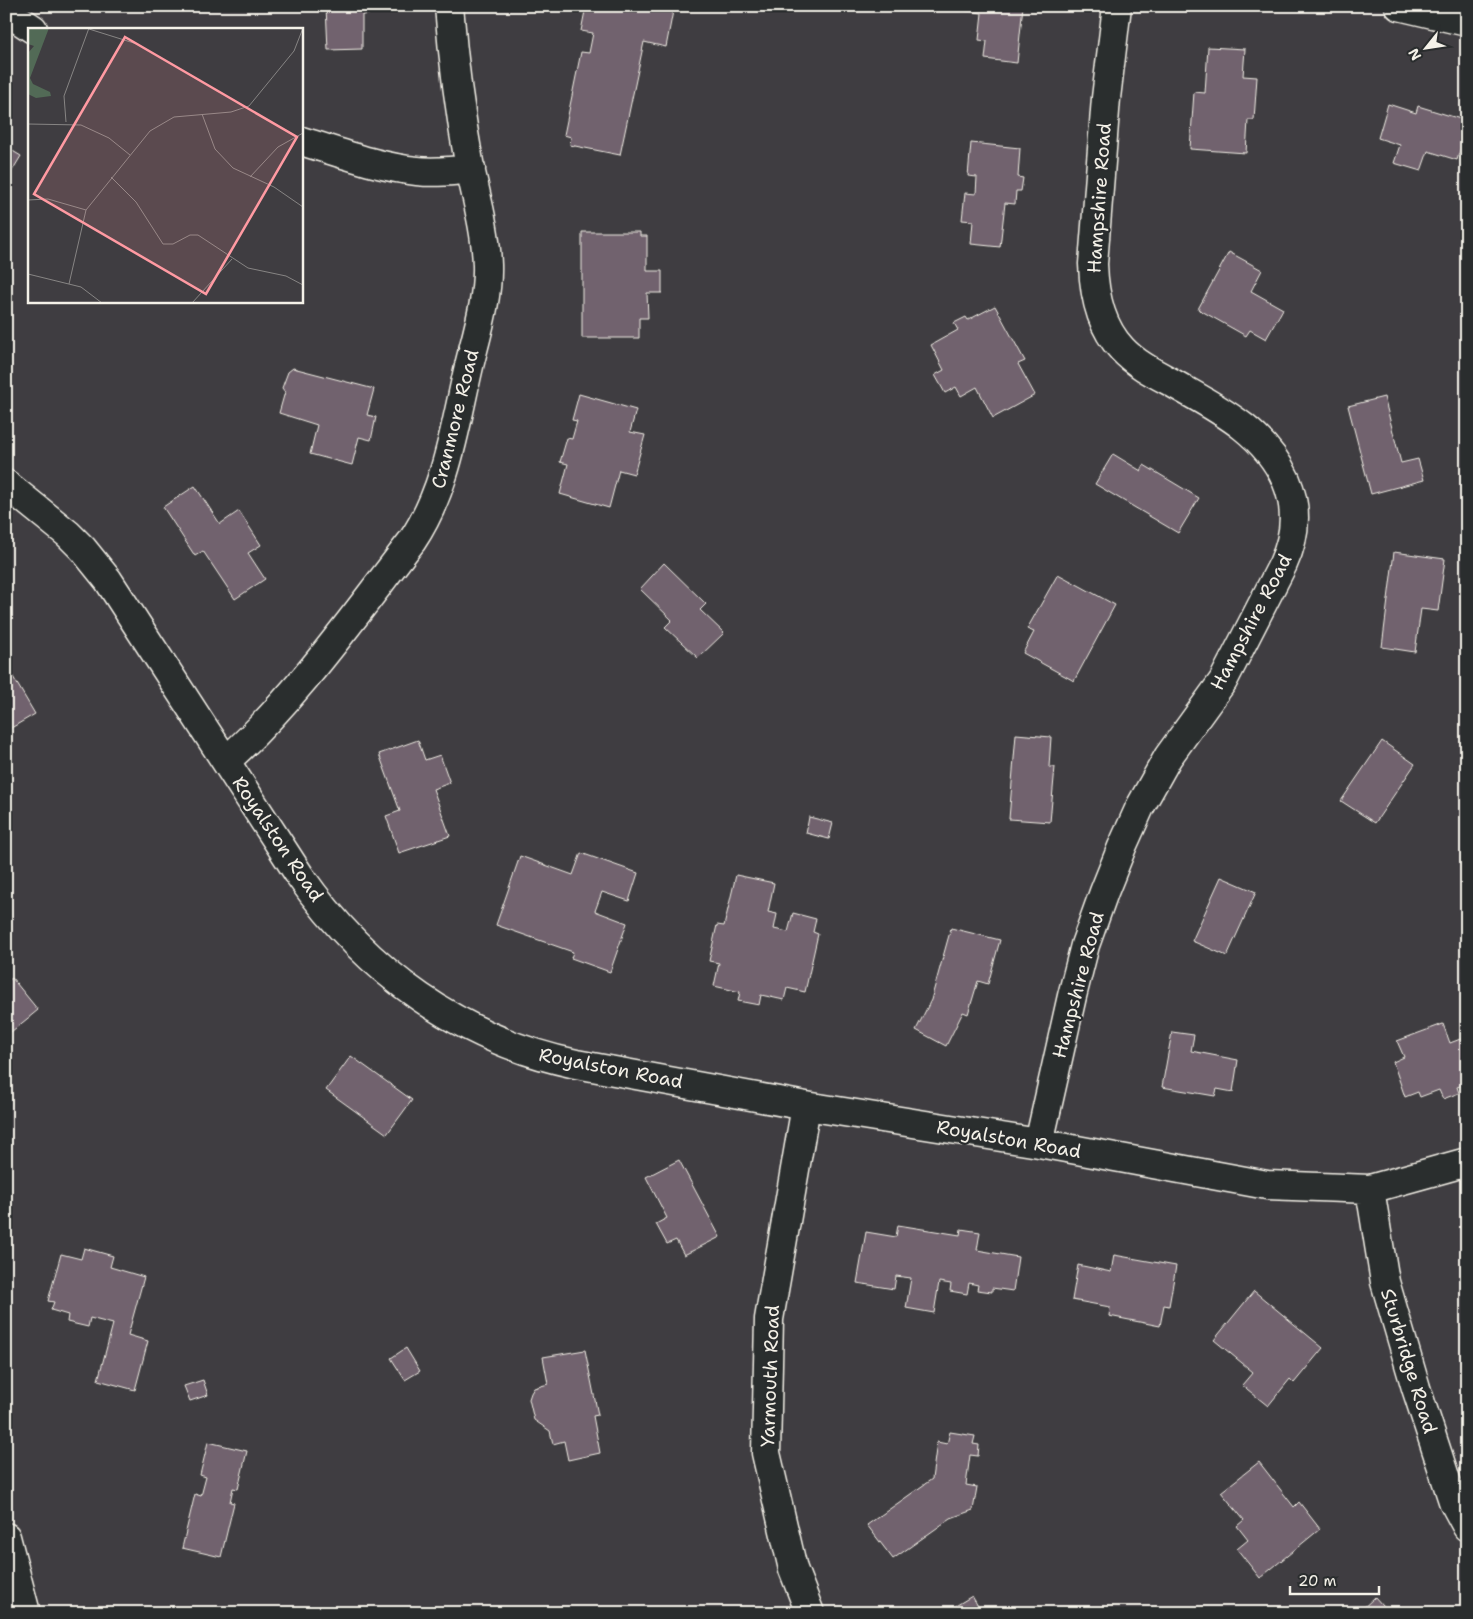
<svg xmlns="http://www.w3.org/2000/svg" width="1473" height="1619" font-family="'Shantell Sans',sans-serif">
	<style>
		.building { fill: #71626e; stroke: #f4f1e8 }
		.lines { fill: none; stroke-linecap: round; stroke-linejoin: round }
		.minor-casing { stroke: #f4f1e8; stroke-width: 31 }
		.minor { stroke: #2a2d2e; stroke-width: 28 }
		.labels { text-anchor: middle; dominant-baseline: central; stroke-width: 4.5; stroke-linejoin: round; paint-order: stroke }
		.street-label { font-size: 19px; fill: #f4f1e8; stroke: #2a2d2e }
		.inset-road { fill: none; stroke: #878584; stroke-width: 1 }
		.view { fill: #ff9aa2; fill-opacity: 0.15; stroke: #ff9aa2; stroke-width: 2.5 }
		.inset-edge { fill: none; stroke: #f4f1e8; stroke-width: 2.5 }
	</style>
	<rect width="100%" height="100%" fill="#3f3d41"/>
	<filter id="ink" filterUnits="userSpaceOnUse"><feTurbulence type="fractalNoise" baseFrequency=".02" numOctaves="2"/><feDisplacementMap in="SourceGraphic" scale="10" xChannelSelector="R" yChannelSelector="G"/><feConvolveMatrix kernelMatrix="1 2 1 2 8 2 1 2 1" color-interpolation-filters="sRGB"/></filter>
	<g filter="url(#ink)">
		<!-- building -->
		<path class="building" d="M326 6H369V14L362 15V49L328 50Z
			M586 6H674L666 47 644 42 620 155 570 145 571 137 564 135 581 52 589 53 593 33 581 31Z
			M967 6H1023L1017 63 985 59 987 41 979 40 982 13 966 11Z
			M1208 47 1245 49 1243 76 1257 77 1254 120H1248L1246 153 1190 149 1194 92 1205 93Z
			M1388 104 1416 113 1418 106 1467 121V128L1457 160 1428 151 1421 171 1394 163 1400 145 1378 138Z
			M971 143 1020 148 1018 177 1023 178 1021 191H1016L1015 204 1005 203 1000 247 971 244 973 221 962 220 965 193 976 194 977 177 968 176Z
			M6 147 21 156 6 181Z
			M582 232H640V236H647V271H662V293H647L648 318H639V338H582Z
			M1229 252 1262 270 1251 291 1283 309 1266 339 1250 330 1246 336 1198 309Z
			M995 306 1025 361 1018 364 1035 395 993 418 977 387 961 396 956 387 945 393 935 375 944 370 931 345 958 330 954 323 966 317 968 320Z
			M293 368 374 389 367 415 376 417 371 440 359 437 352 465 310 454 317 425 279 413 285 392 282 388 288 372Z
			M579 394 636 410 630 432 645 435 634 474 619 470 609 508 560 494 568 464 560 462 567 438 572 439 577 421 572 420Z
			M1384 397 1401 463 1418 459 1424 480 1371 494 1348 406Z
			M1113 454 1141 471 1144 465 1199 498 1178 533 1095 484Z
			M195 486 220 524 239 511 261 545 248 553 265 579 235 599 203 551 195 556 163 507Z
			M1394 552 1445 559 1438 611 1421 609 1415 652 1382 647Z
			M664 563 706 604 700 610 724 633 698 658 665 627 672 620 640 589Z
			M1058 574 1115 605 1074 681 1023 653 1034 632 1027 629Z
			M6 665 35 714 6 731Z
			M1016 734 1051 737 1049 767H1055L1050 822 1009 819Z
			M418 740 425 760 440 755 450 783 433 789 450 836 399 853 386 816 400 811 379 754Z
			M1382 741 1415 764 1375 823 1341 801Z
			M809 817 833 823 829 839 806 833Z
			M581 853 638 873 629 901 602 892 595 911 627 923 610 972 571 958 573 952 496 925 520 856 573 875Z
			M736 875 774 883 768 912 777 914 774 929 788 932 793 913 816 919 813 932 818 934 805 992 787 988 784 1000 761 995 759 1005 738 1001 740 992 714 986 719 963 709 961 717 925 724 926Z
			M1221 877 1256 892 1227 956 1192 941Z
			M951 928 1000 940 988 984 978 981 968 1014 963 1012 946 1046 916 1030 931 1000Z
			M12 978 38 1010 6 1036V982Z
			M1443 1024 1450 1043 1463 1038 1467 1049V1084L1457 1087 1459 1093 1443 1099 1439 1090 1420 1097 1418 1092 1405 1097 1393 1062 1404 1057 1397 1041Z
			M1172 1032 1194 1035 1191 1051 1238 1060 1233 1092 1217 1089 1215 1096 1162 1087Z
			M351 1056 412 1100 387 1134 326 1090Z
			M679 1160 720 1237 684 1255 676 1240 667 1244 656 1224 667 1218 646 1177Z
			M898 1225 960 1235 961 1229 980 1232 977 1250 1018 1257 1013 1291 992 1288V1292L977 1290 978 1285 969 1283 967 1294 950 1291 951 1284 939 1282 934 1313 906 1308 911 1278 896 1276 894 1289 857 1283 866 1232 896 1237Z
			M84 1248 113 1256 110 1267 144 1277 128 1335 148 1341 135 1390 98 1380 113 1324 90 1318 88 1327 67 1322 68 1315 51 1310 54 1302 48 1301 61 1254 81 1259Z
			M1114 1255 1176 1266 1169 1306 1164 1305 1160 1326 1109 1316 1110 1307 1072 1300 1078 1265 1111 1272Z
			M1254 1291 1323 1348 1294 1383 1290 1379 1268 1406 1242 1385 1253 1372 1214 1340Z
			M406 1348 420 1371 405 1380 391 1358Z
			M585 1350 598 1415 593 1416 600 1453 568 1460 564 1441 553 1444 550 1431 534 1420 529 1399 531 1393 534 1388 548 1384 543 1357Z
			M203 1380 208 1395 190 1401 184 1386Z
			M950 1432 975 1436 973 1444 979 1445 978 1456 970 1455 966 1485 977 1487 973 1510 951 1518 893 1559 867 1525 932 1479 937 1442 947 1444Z
			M208 1442 247 1451 238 1489 233 1488 230 1502 234 1503 221 1557 182 1548 195 1494 201 1496 206 1477 200 1475Z
			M1259 1462 1294 1507 1299 1502 1320 1529 1260 1578 1237 1549 1248 1540 1237 1526 1244 1520 1221 1492Z
			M972 1596 982 1613H944Z
			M1375 1597 1389 1613H1358Z"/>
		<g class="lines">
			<!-- minor casing -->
			<g class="minor-casing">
				<path id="minor" d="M1399 6 1467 22
					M6 11 33 29
					M301 141C339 152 377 167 417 171 435 173 453 171 471 169
					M6 484 68 534 83 549 108 580 300 876C367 972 461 1040 576 1064L806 1106 1039 1143 1267 1185 1370 1189 1467 1162
					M226 761C297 697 353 617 412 541 447 489 455 426 469 366 477 333 488 299 487 265 486 232 477 200 470 168 460 114 453 60 449 6
					M806 1106 769 1319 766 1453 793 1569 810 1613
					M1039 1143 1072 996 1085 945 1104 892 1122 847 1140 807 1168 757 1223 681 1283 564C1296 536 1298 508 1286 480 1263 429 1214 407 1169 381 1152 372 1135 363 1122 349 1100 326 1094 294 1093 264L1106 98 1117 6
					M1370 1189 1385 1282 1416 1388 1453 1501 1467 1527
					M6 1537 26 1613"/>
			</g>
			<!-- minor -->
			<use href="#minor" class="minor"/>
		</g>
	</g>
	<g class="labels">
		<!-- street labels -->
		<g class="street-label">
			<text transform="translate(1099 198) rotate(-86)">Hampshire Road</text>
			<text transform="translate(455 419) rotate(-76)">Cranmore Road</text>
			<text transform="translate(1251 622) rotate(-62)">Hampshire Road</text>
			<text transform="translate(278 839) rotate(56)">Royalston Road</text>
			<text transform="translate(1078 985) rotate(-75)">Hampshire Road</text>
			<text transform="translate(611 1068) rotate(11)">Royalston Road</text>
			<text transform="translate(1009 1139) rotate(10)">Royalston Road</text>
			<text transform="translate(1409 1361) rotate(73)">Sturbridge Road</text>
			<text transform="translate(770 1376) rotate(-88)">Yarmouth Road</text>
		</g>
	</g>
	<!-- overview -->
	<g transform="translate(28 28)">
		<rect width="275" height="275" fill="#3f3d41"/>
		<path d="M0 0H21L2 50 5 56 22 64 23 68 8 70 0 66V25L6 18 0 16Z" fill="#526a56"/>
		<path class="inset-road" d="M61 1 109 16M174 86 187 121 205 140 246 159 275 179M38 94 36 68 61 0M0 96 53 97 81 110 102 127M83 149 108 174 135 216H145L162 207H170L220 240 258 248 275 257M222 149 250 119 275 105M0 172 20 171 58 182M0 246 53 259 74 275M41 256 58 182 122 103 146 89 203 84 221 78 266 23 275 0M164 275 204 231"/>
		<path class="view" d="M97 9 269 109 178 266 6 166Z"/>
		<rect width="275" height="275" class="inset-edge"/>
	</g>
	<!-- margin -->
	<rect width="1473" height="1619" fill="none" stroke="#2a2d2e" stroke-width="25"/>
	<rect x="12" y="12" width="1448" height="1594" fill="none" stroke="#f4f1e8" stroke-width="2" filter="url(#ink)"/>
	<!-- north arrow -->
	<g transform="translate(1426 48) rotate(240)" stroke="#2a2d2e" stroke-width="4" paint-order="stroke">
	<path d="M0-4L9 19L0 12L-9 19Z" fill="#f4f1e8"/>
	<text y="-8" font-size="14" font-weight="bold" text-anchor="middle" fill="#f4f1e8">N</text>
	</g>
	<!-- scale -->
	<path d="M1290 1586v8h89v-8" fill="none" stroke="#f4f1e8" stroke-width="2.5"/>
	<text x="1298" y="1586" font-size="15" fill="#f4f1e8" stroke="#2a2d2e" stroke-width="4" paint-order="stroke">20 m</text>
</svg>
